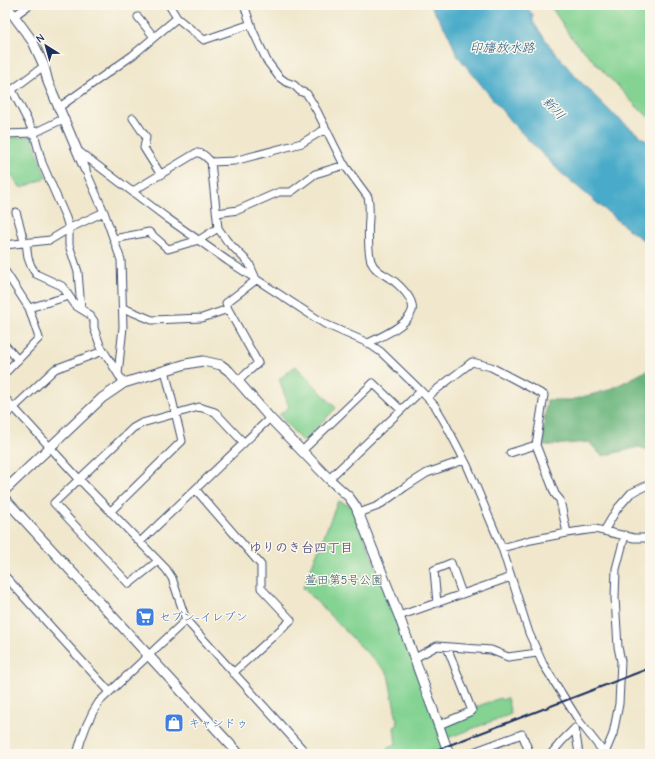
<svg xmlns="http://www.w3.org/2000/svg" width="655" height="759" font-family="'Comic Neue','Klee One',sans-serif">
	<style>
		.green { fill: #84d393; stroke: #508178 }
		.forest { fill: #6bb57d; stroke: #43726e }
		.water { fill: #4aabc9; stroke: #326d94 }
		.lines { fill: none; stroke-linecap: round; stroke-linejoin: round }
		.minor-casing { stroke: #3b4b6e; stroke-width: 9 }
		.tertiary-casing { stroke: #3b4b6e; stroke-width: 11 }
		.minor { stroke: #fff; stroke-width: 7 }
		.tertiary { stroke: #fff; stroke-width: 9 }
		.rail { stroke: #1b2f5e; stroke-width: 2 }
		.labels { text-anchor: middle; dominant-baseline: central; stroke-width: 3; stroke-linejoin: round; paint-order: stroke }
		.park-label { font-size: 12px; fill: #35586b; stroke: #fbf7ec }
		.shop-label { font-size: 12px; fill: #366cbe; stroke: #fbf7ec; text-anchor: start }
		.water-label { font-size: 13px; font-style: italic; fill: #2b5a83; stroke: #fbf7ec }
		.neighbourhood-label { font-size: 13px; font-weight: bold; fill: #585580; stroke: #fbf7ec }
	</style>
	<rect width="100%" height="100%" fill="#fbf7ec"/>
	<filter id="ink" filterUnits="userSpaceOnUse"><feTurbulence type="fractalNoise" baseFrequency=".025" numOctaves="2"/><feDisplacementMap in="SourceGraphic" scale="8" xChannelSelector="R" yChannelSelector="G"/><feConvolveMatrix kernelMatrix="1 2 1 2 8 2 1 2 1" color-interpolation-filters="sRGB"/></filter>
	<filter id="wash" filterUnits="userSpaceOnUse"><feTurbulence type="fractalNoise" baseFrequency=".012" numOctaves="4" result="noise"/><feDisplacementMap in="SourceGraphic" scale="16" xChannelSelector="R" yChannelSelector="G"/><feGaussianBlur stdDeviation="0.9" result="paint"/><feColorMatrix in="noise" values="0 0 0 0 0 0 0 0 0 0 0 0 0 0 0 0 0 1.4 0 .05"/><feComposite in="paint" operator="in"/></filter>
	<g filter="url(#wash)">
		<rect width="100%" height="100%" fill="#f0e7cc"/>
		<!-- green -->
		<path class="green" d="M550 5H650V118L635 105 571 37Z
			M32 136 46 178 21 188 5 167V138Z
			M296 366 336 408 303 442 279 415 289 407 279 379Z
			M338 501 353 507 448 754H377L396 744 394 727 398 725 388 674 303 588Z
			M500 698 502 700 507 698 511 714 445 739 440 726 473 708Z"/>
		<!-- forest -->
		<path class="forest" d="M650 369V451L639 447 602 456 589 442 541 446 547 400H571L609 390Z"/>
		<!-- water -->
		<path class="water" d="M430 5H525L533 15V22L550 46 575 76 613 114 650 144V245L628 229 560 172 512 123 457 55 449 35Z"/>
	</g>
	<g filter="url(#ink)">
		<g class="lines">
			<!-- minor casing -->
			<g class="minor-casing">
				<path id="minor" d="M14 16 29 5
					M138 17 154 37
					M177 18 204 40 251 24
					M12 90 34 133 63 119
					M5 95 44 66
					M58 108 133 55 177 18 169 5
					M133 118 146 137 144 148 161 175
					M5 134 34 133 42 163 66 218 69 228V245L78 272 81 309
					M77 150 167 218 228 261 325 324 368 343C381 337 408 325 412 311 415 300 401 287 394 281 386 275 374 271 371 261 368 252 368 229 369 219 369 211 370 205 368 197L343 163 317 111 307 94 300 91 294 85 286 82 279 77 267 61 253 31 244 5
					M211 162 218 228 227 241 249 263 256 279
					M85 169 104 212 121 260 123 327 118 374 124 383
					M5 175 6 176
					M133 191 196 153C203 152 207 158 211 162L234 161 302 143 322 131 328 132
					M16 212 20 226 24 242
					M217 213 238 210 279 192H291L315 174 345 165
					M114 239 149 232 168 249 199 240 218 228
					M26 242 28 258 31 266 36 274 62 286 76 306 89 314 94 321V328L100 345 118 374
					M5 245 50 240 70 228 104 212
					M5 271 29 308 39 338 5 373
					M29 308 69 296
					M123 308 152 320 202 318 228 309
					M368 343 381 352 421 391 435 406 444 421 467 465 502 548 529 633 543 664 579 721 605 754
					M5 345 18 360
					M238 381 258 363 228 309 226 303 256 280
					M427 397 472 362 491 367 544 395 536 445 555 494 560 500 567 533
					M5 398 80 480 166 569 172 578 186 620 307 754
					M5 416 55 369 103 351
					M302 451 373 383 401 410
					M510 453 536 445
					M329 479 421 391
					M196 490 261 565V588L291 620 233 673
					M110 512 182 441 165 370
					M359 513 378 506 405 487 427 473 464 460
					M604 531 617 509 631 493 650 484
					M140 542 270 418
					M502 548 531 540 567 533 595 529 634 538H650
					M158 561 129 584 54 503 133 428 142 423 199 407 215 412 244 443
					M5 576 109 691
					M437 603 434 570 451 563 462 594
					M399 616 511 577
					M415 658 437 646 491 650 508 657 537 653
					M439 725 472 711 447 647
					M575 728 579 754
					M605 753 613 734 619 704 621 661 618 647 615 598 616 569 625 535
					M77 754C82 735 88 718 99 702L186 620
					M468 754 522 734 530 754
					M551 754 562 741 575 728"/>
			</g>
			<!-- tertiary casing -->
			<g class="tertiary-casing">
				<path id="tertiary" d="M6 5 33 42 44 66 48 82 85 169
					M5 490 102 398 124 383 186 364 203 361 221 365 229 371 270 418 329 479 349 497 356 507 399 616 449 754
					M5 499 239 754"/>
			</g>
			<!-- minor -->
			<use href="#minor" class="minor"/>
			<!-- tertiary -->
			<use href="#tertiary" class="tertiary"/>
			<!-- rail -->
			<path class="rail" d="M426 754 650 668"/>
		</g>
	</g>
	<!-- icons -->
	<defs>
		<g id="supermarket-square" transform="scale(1)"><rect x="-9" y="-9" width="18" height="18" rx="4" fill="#3f7fe0" stroke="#fbf7ec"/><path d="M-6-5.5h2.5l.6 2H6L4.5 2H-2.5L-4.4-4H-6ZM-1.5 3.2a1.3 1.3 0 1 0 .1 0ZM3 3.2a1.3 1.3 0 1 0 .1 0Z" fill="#fff"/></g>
		<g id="shop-square" transform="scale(1)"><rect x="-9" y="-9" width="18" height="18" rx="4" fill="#3f7fe0" stroke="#fbf7ec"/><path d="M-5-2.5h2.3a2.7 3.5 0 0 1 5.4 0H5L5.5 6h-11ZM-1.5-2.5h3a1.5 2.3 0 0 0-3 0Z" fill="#fff"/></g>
	</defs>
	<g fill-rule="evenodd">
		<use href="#supermarket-square" x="145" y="617"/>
		<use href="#shop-square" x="174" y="723"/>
	</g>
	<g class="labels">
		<!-- park labels -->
		<g class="park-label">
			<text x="344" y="580">萱田第5号公園</text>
		</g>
		<!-- shop labels -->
		<g class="shop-label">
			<text x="159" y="617">セブン-イレブン</text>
			<text x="188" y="723">キャンドゥ</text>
		</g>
		<!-- water labels -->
		<g class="water-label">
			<text x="502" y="47">印旛放水路</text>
			<text transform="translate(554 108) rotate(47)">新川</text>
		</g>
		<!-- neighbourhood labels -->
		<g class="neighbourhood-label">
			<text x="301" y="547">ゆりのき台四丁目</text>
		</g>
	</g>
	<!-- margin -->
	<rect width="655" height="759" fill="none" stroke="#fbf7ec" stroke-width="20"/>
	<!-- north arrow -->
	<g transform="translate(46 46) rotate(323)" stroke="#fbf7ec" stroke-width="3" paint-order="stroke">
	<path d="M0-3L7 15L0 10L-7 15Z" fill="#1b2f5e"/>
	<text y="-6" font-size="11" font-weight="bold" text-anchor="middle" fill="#1b2f5e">N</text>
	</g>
</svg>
